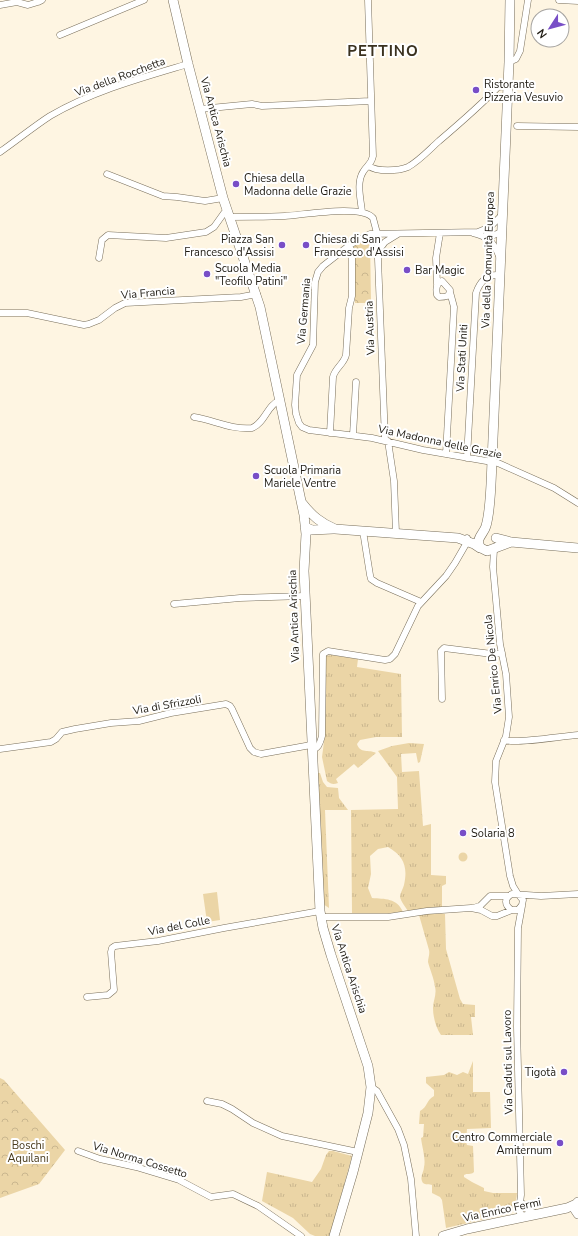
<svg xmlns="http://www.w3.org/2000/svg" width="578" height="1236" font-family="'Nunito Sans',sans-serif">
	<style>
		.grass { fill: url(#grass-tufts) }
		.forest { fill: url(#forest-crowns) }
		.pitch { fill: #ebd5a6 }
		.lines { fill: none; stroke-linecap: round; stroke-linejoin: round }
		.street-casing { stroke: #796f5b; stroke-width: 7 }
		.secondary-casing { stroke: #796f5b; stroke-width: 10 }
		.street { stroke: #fff; stroke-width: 6 }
		.secondary { stroke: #fff; stroke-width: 9 }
		.poi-dot { fill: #784ec7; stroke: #fff; stroke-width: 1.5 }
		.labels { text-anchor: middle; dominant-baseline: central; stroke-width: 4; stroke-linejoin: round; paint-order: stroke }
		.street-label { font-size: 11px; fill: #201c14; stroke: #fff }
		.poi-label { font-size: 11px; fill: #201c14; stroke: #fff; text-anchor: start }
		.park-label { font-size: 11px; fill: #493b1c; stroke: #fff }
		.district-label { font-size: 15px; font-weight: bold; letter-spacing: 1px; fill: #3a311f; stroke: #fff }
	</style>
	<defs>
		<pattern id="grass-tufts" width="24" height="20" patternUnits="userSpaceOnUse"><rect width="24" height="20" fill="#ebd5a6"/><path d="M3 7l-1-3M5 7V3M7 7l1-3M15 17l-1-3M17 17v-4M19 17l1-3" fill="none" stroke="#c9b68e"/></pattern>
		<pattern id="forest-crowns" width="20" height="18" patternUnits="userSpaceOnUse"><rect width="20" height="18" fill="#ebd5a6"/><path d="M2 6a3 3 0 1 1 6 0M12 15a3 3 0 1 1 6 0" fill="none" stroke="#c9b68e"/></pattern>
	</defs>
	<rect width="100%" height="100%" fill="#fef5e2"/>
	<!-- grass -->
	<path class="grass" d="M331 655 358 659 357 667 401 674 402 737H376L360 740 357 744C360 754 369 749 376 753L358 768 354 764 336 779 338 783C333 785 331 784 327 781L322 757 325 734V656Z
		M409 743 424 744 420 762 418 763 416 753 401 754 402 772 419 771 423 826 431 824V875L446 876V884L442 886V908L408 911C405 906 401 902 400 897 400 893 403 889 404 885 408 867 404 856 388 847L378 849 370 856 371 874 368 888 372 898C385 899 397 898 403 912L390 913H352L351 810 398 809 397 777 378 751 392 746Z
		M317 773H320L323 782 327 787 338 788 339 798 348 810H325L329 908 323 904Z
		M458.5 857a4.5 4.5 0 1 1 9 0a4.5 4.5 0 1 1-9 0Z
		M427 913 445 914 446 949 460 999 463 1004 475 1005V1017H471L473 1035H441C436 1028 433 1017 433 1008 433 1001 437 994 435 987 434 978 430 970 428 962 428 958 430 954 429 950L419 915Z
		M473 1061V1092H490L491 1128 467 1129 466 1142 467 1145 473 1146 474 1172C471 1175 467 1173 464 1175V1177L472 1182 484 1188V1191L493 1193H517C516 1203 515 1209 507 1214L446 1228 442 1200 440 1197 432 1193V1185C430 1184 425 1185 423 1183 419 1177 424 1172 424 1167 426 1159 422 1147 421 1138L423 1137 424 1124H419L420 1111C428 1107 426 1100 434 1096V1090L426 1083V1077L444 1075 449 1072 457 1075 463 1072 468 1074Z
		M329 1151H333L352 1156 330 1236H315L310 1234 293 1218 262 1201 267 1172 312 1182 321 1169 326 1155Z"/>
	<!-- forest -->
	<path class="forest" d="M365 236 370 240 371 303H355V251H354V245Z
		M0 1078 4 1080 65 1150 39 1184 0 1198Z"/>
	<!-- pitch -->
	<path class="pitch" d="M217 892 220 920 207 922 203 894Z"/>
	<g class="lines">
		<!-- street casing -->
		<g class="street-casing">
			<path id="street" d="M559 0 578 1
				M0 5 17 2 28 5 38 2 42 0
				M60 35 144 0
				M509 62 516 59 520 51 528 0
				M200 109 252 104 262 106 370 101
				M517 126 578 127
				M0 152C16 141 33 127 50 116 93 91 141 78 188 64
				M369 166C376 172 399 171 408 167 419 161 429 150 439 141 459 124 480 106 498 87L508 86
				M107 174 163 196 177 197 205 201 223 198
				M362 212C361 200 356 183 363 172 367 165 371 165 373 156L368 0
				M502 215 490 227 478 232 370 234 351 244 323 266 318 272 315 282 313 345 297 375 295 405 296 414 299 423 302 427 309 430 372 438 423 450 498 463 554 488 578 503
				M230 217C248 217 267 217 285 216 303 215 362 204 373 218L377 233 385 440
				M473 233C487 236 494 242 499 256
				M485 236 494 235 502 232
				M378 251 385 242 398 234
				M99 258 102 240 108 235 166 238 206 232 214 227 224 213 228 212
				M442 281 450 290C450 297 445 297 439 297L437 295C436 290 435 283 442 281Z
				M437 284 436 258 440 233
				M0 313H27L84 325 89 324 99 320 115 308 125 303 241 297 257 294
				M194 417C214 420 231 430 252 428 265 423 267 405 280 400
				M330 433 333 377C335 368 344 364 346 355L349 308 352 296V251L349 246
				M353 435 356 382
				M388 441 394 481 396 533
				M446 454 454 307 450 292
				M467 458 476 293C480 281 488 274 500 275
				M363 531 370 575 371 579 377 583 421 602
				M494 549 493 567 500 644 506 674 509 717 506 736 496 761 495 782 510 876 513 886 518 894
				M174 604 240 598 305 596
				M442 699 441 651 444 648 492 654 502 653
				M504 740C517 744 562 736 578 735
				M0 749 51 742 56 739 62 732 75 729 111 723 139 721 171 713 226 704 230 706 232 709 250 748 254 752 261 754 311 745
				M312 749C319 749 320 742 322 736L323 654 328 651 385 660 390 659 395 654 418 606 446 576 455 563 466 544 467 538
				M518 894 523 900 522 905 518 910H512C504 905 504 898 512 894L541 896 578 894
				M522 906 518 928 517 1027 521 1195 519 1211 523 1217
				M473 908 480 906 490 896H508
				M321 917H388L427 911 471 908 481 910 492 916H497L512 910
				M87 997 108 995 114 990 111 952 112 948 115 946 158 941 224 928 320 911
				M371 1087 377 1091 398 1129 404 1145 411 1179 416 1236
				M207 1101 222 1104 232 1109 253 1123 282 1136 358 1152
				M78 1151 100 1159 136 1167 179 1180 211 1197 233 1194 258 1206 301 1236
				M523 1204 528 1210 537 1214"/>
		</g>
		<!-- secondary casing -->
		<g class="secondary-casing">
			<path id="secondary" d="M173 0 188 64 223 198 260 307 304 515 306 534 304 571 320 911 323 928 331 955 368 1066 371 1087 368 1113 353 1172 334 1236
				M510 0 509 62 492 462C491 480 491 509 486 526 484 534 474 539 481 548L487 551 511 542
				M302 503C312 516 321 523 335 529L458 538 474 544 480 548
				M305 527 312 530 333 529
				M496 538 511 542 578 548
				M578 1202 575 1205 574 1208 578 1214
				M443 1236 467 1229 567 1208 576 1204"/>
		</g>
		<!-- street -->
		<use href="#street" class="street"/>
		<!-- secondary -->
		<use href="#secondary" class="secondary"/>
	</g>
	<!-- markers -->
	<g class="poi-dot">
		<circle cx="476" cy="90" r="4"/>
		<circle cx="236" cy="184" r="4"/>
		<circle cx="282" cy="245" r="4"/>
		<circle cx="306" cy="245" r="4"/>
		<circle cx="407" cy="270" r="4"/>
		<circle cx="207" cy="274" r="4"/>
		<circle cx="256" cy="476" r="4"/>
		<circle cx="463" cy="833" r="4"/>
		<circle cx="564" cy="1072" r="4"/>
		<circle cx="560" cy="1143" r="4"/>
	</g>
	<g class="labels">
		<!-- street labels -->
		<g class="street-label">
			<text transform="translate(120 77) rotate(-20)">Via della Rocchetta</text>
			<text transform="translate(216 122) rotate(75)">Via Antica Arischia</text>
			<text transform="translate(488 260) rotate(-88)">Via della Comunità Europea</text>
			<text transform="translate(148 293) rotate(-5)">Via Francia</text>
			<text transform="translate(304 311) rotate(-85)">Via Germania</text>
			<text transform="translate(370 328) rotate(-92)">Via Austria</text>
			<text transform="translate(462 358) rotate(-87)">Via Stati Uniti</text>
			<text transform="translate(440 442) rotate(12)">Via Madonna delle Grazie</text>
			<text transform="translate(294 616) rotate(-92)">Via Antica Arischia</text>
			<text transform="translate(493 664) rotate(-96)">Via Enrico De Nicola</text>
			<text transform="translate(167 705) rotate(-10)">Via di Sfrizzoli</text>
			<text transform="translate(179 926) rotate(-11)">Via del Colle</text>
			<text transform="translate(349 969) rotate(72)">Via Antica Arischia</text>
			<text transform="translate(508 1062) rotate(-91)">Via Caduti sul Lavoro</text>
			<text transform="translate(140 1160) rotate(17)">Via Norma Cossetto</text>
			<text transform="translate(502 1210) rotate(-12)">Via Enrico Fermi</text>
		</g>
		<!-- poi labels -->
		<g class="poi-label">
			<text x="484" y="84">Ristorante<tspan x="484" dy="13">Pizzeria Vesuvio</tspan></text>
			<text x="244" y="178">Chiesa della<tspan x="244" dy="13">Madonna delle Grazie</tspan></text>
			<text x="274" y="239" text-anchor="end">Piazza San<tspan x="274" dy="13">Francesco d'Assisi</tspan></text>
			<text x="314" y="239">Chiesa di San<tspan x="314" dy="13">Francesco d'Assisi</tspan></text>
			<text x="215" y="268">Scuola Media<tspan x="215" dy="13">"Teofilo Patini"</tspan></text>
			<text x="415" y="270">Bar Magic</text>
			<text x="264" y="470">Scuola Primaria<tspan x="264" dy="13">Mariele Ventre</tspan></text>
			<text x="471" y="833">Solaria 8</text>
			<text x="556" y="1072" text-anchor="end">Tigotà</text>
			<text x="552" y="1137" text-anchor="end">Centro Commerciale<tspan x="552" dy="13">Amiternum</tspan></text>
		</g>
		<!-- park labels -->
		<g class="park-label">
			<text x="28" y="1145">Boschi<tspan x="28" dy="13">Aquilani</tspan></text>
		</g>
		<!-- district labels -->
		<g class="district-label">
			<text x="383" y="51">PETTINO</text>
		</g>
	</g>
	<!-- north arrow -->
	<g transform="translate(550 28) rotate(234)"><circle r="19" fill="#ffffff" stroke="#a6a4a1"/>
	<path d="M0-3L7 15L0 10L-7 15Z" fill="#784ec7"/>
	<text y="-6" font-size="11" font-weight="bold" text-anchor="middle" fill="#201c14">N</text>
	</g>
</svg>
